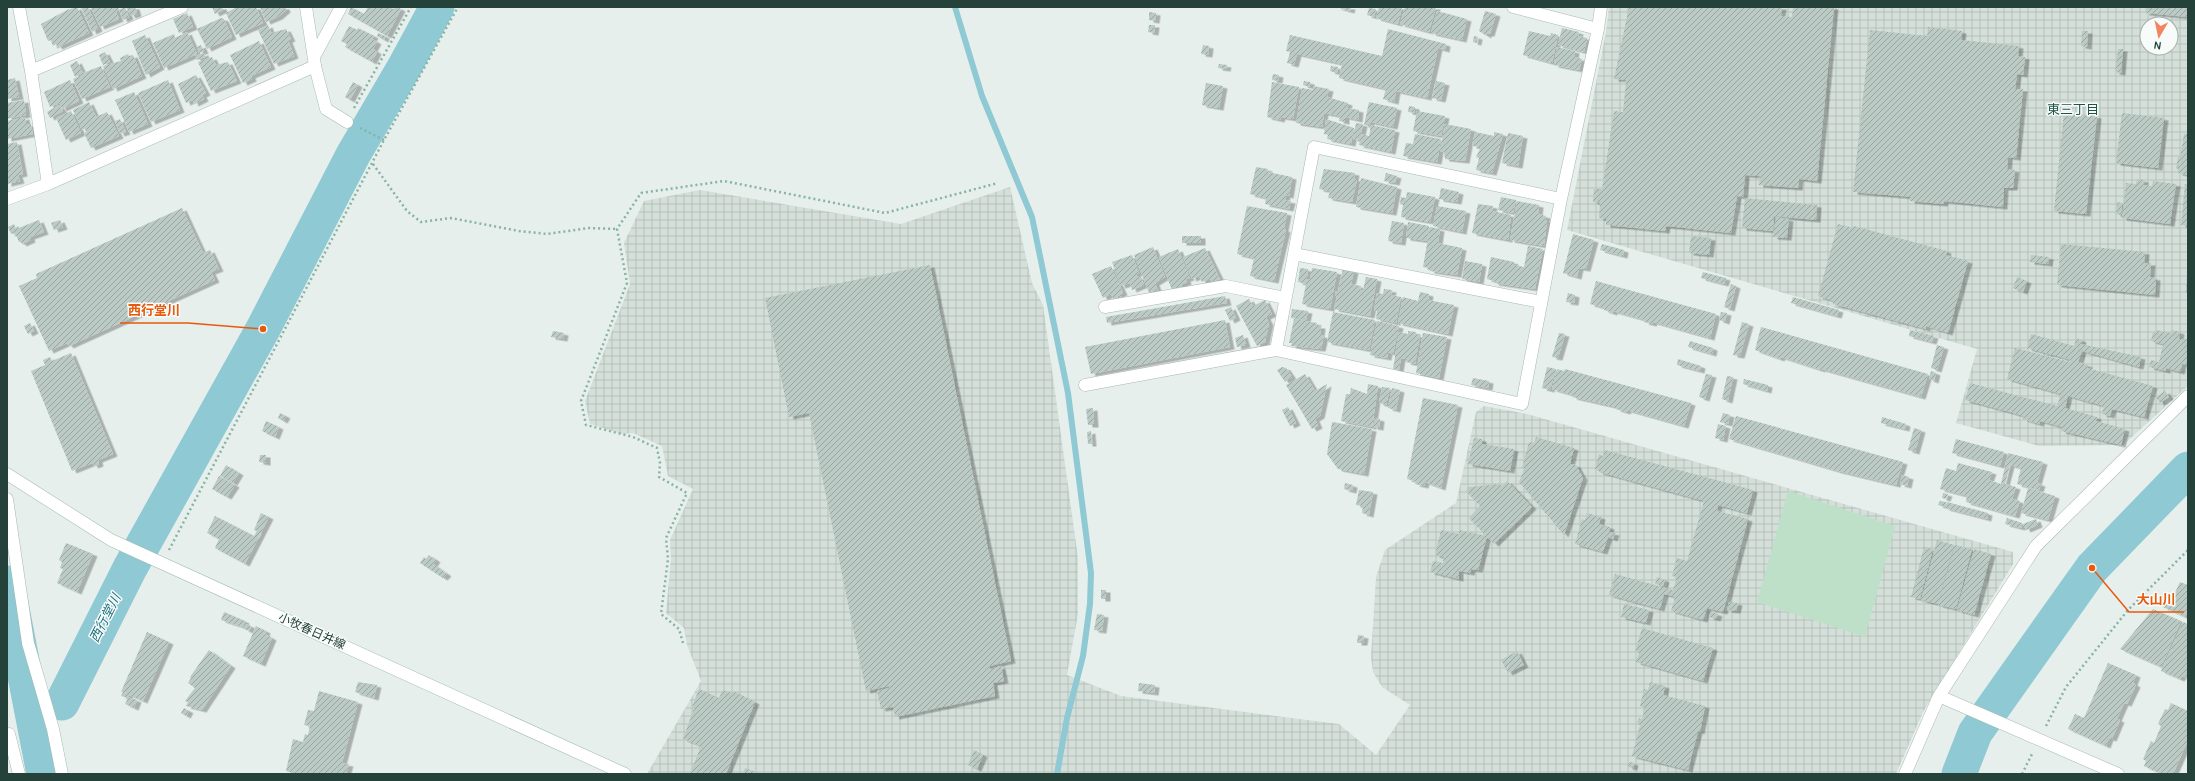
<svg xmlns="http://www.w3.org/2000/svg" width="2195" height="781" font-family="Karla,'Noto Sans JP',sans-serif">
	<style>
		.industrial { fill: url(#industrial-grid); fill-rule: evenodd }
		.garden { fill: #bfe0c8 }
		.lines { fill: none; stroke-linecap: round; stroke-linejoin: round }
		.stream { stroke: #8ec9d4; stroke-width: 6 }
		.river { stroke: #8ec9d4; stroke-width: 35 }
		.building { fill: url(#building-hatch); filter: url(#shadow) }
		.minor-casing { stroke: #a8b8b2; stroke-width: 13 }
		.tertiary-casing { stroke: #a8b8b2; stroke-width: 13 }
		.secondary-casing { stroke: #a4bbb3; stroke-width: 13 }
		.path { stroke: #86b3a5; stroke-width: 2.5; stroke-dasharray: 2 3; stroke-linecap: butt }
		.minor { stroke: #fff; stroke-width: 12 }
		.tertiary { stroke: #fff; stroke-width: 12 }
		.secondary { stroke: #fff; stroke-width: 12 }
		.labels { text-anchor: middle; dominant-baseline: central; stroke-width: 3; stroke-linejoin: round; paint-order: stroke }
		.street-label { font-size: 12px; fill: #24423a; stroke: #f7fbf9 }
		.neighbourhood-label { font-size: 13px; fill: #1f5548; stroke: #f7fbf9 }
		.water-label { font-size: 13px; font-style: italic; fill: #1c6f80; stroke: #f7fbf9 }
		.leader { fill: none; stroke: #e8590c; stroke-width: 1.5 }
		.callout-dot { fill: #e8590c; stroke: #f7fbf9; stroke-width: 1.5 }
		.callout-label { font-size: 13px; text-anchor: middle; font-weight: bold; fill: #e8590c; stroke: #f7fbf9; stroke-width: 3; stroke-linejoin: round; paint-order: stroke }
	</style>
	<defs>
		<pattern id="industrial-grid" width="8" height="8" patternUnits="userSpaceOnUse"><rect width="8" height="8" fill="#d4dfda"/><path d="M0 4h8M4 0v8" fill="none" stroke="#b6c1bc"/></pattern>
		<pattern id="building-hatch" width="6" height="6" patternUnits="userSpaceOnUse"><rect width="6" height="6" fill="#bbcac4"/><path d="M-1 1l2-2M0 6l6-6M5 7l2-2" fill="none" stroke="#98a6a0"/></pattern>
		<filter id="shadow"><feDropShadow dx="4.5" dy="2.5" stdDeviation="0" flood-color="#0004"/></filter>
	</defs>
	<rect width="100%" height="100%" fill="#e6efeb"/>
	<!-- industrial -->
	<path class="industrial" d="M1609 7H2188V386L2123 445 2039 446 1956 423 1977 349 1567 230 1606 32ZM2147 24H2171V48H2147Z
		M1010 187 1032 283 1043 305 1078 558V614L1067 675 1121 696 1339 724 1376 755 1410 705 1382 687 1373 672 1371 657 1376 577 1385 550 1456 503 1476 412 1484 406 1527 414 2013 552V564L1923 712 1896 774H647L701 681 687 645 684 628 666 613 671 558 670 540 693 489 668 476 662 446 633 433 622 434 590 424 585 401 630 284 624 243 644 201 700 190 901 224Z"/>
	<!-- garden -->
	<path class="garden" d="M1788 491 1895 526 1865 637 1757 602Z"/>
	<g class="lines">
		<!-- stream -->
		<path class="stream" d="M955 7 982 96 1032 217 1068 393 1091 573 1090 604 1083 656 1067 718 1057 774"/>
		<!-- river -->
		<path class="river" d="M7 583 44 774
			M62 703 130 568 263 329 353 155 405 66 437 7
			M1959 774 1975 733 2092 568 2188 469"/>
	</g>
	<!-- building -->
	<path class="building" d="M77 7 89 33 58 47 56 44 53 46 51 40 48 41 41 24 67 10Z
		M81 7H88L98 29 92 32Z
		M91 7H118L119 10 116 11 119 19 100 27Z
		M125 7 129 17 123 20 119 10Z
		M126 7H135L137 14 131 16Z
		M212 7H222L223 10 215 14Z
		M237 7H256L263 23 236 35 226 13Z
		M260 7H285L286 10 278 17 266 22Z
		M351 7 364 14 368 7H390L393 9 397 7 401 9 387 36 348 14Z
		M1336 7H1351L1350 11Z
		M1379 7H1402L1398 24 1376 18Z
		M1405 7H1436L1429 32 1400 24Z
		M1629 7H1782L1781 16 1792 17 1793 7H1834L1817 181 1799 179 1798 188 1759 185 1760 176 1745 175 1743 197 1737 196 1731 233 1666 226 1665 231 1606 225V219L1599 218 1600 203 1593 202 1594 189H1602L1614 111 1623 112 1626 80 1614 79Z
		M2146 7H2188V17L2145 13Z
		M1369 8 1376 9 1374 17 1367 15Z
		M1437 11 1467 19 1462 40 1431 33Z
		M1485 11 1496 14 1490 34H1487V36L1479 31Z
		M1149 12 1156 13 1155 21 1149 20Z
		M187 13 193 27 179 33 173 19Z
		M221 18 224 19 232 37 207 49 197 29Z
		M268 25 271 33 286 29 291 39 288 40 294 56 274 64 258 30Z
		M1149 25H1155L1154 33 1148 32Z
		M349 26 357 30 358 28 374 36 372 39 377 42 373 49 377 52 372 62 345 47 347 44 341 41Z
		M1928 27 1962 31 1961 40 2019 46 2018 56 2025 57 2023 75 2017 74 2015 89H2023L2016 158 2008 157 2007 169 2015 170 2013 188H2004L2003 207 1944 201 1943 204 1910 201 1911 197 1853 192 1870 30 1927 36Z
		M1562 28 1579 32 1578 36 1587 38 1584 52 1558 45Z
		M1388 29 1446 44 1445 50 1438 48 1427 98 1396 91 1394 102 1383 99 1386 89 1339 78 1342 64 1297 54 1294 65 1287 63 1290 52 1286 51 1290 35 1382 56Z
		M1529 31 1550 36 1551 33 1558 35 1552 63 1523 55Z
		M2082 31H2088L2087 47 2081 46Z
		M187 32 197 54 164 68 153 43 174 34 175 38Z
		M378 33 385 36 384 40 377 36Z
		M145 35 160 67 146 75 132 41Z
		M1474 36 1478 37 1477 43 1473 42Z
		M259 41 271 67 251 76 252 79 243 83 230 55Z
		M201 45 204 51 199 53 197 47Z
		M1203 45 1209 46 1208 55 1201 54Z
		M1557 47 1575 51 1574 57 1582 59 1579 70 1554 65Z
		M2118 49H2123L2121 73 2115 72Z
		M105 52 110 62 103 65 99 55Z
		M204 53 205 57 197 60 195 56Z
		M128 54 129 56 133 55 142 76 113 89 103 66 121 61 120 58Z
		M212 57 216 65 228 62 237 81 211 91 198 62Z
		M77 61 83 73 101 66 110 87 82 99 73 79 80 76 82 77 81 74 75 77 70 65Z
		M1219 64 1227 65 1226 69 1218 68Z
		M1331 66 1338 67 1337 73 1330 71Z
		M1273 74 1279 75 1278 81 1272 80Z
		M196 75 206 93 202 95 204 99 194 104 193 100 186 103 178 84Z
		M15 78 19 97 7 99V80Z
		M70 80 79 101 62 109 60 103 50 107 44 92Z
		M168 80 180 110 151 122 138 93Z
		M1304 81 1310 82V87L1303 85Z
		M1436 81 1445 83 1441 100 1432 98Z
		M353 82 358 85 350 100 345 97Z
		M1272 82 1299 87 1293 119 1281 117 1280 120 1267 117Z
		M1206 83 1223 86 1219 108 1202 105Z
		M1313 86 1329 89 1327 97 1348 103 1347 108 1359 110 1358 120 1345 117V122L1339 121 1340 116 1324 113 1322 127 1296 123 1302 88 1313 90Z
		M134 92 148 124 129 132 115 100Z
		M24 100 26 115 7 119V103Z
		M89 102 96 117 107 112 119 136 91 148 84 133 88 131 86 128 82 130 73 110Z
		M1369 102 1397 108 1393 127 1370 122 1369 126 1364 125Z
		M59 105 63 111 50 118 47 112Z
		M1409 106 1415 107V113L1408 112Z
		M71 111 81 133 66 140 56 118Z
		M1417 111 1445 116 1441 136 1413 131Z
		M2064 112 2097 116 2086 214 2054 211Z
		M2122 113 2164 118 2158 168 2116 163Z
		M25 117 26 124H31L33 134 7 139V121Z
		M120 119 126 132 120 134 115 121Z
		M1326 119 1354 128 1351 144 1327 139 1328 135 1324 134Z
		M1356 123 1363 124 1361 134 1369 136 1371 125 1395 130 1391 152 1359 145 1360 140 1353 139Z
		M1445 124 1471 129 1465 161 1445 159 1444 152 1440 151Z
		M1475 132 1494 136V132L1503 134 1492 173 1476 170 1479 158 1476 157 1481 147 1472 146Z
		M1508 133 1523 136 1518 166 1502 163Z
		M1415 134 1441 139 1437 162 1403 156 1406 143 1413 144Z
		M2184 134H2188V175L2178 173V169L2176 168 2178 157 2180 158Z
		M17 142 23 174 18 175 20 181 7 184V144Z
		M1256 167 1268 169 1267 172 1292 177 1289 196 1286 195 1285 200 1291 201 1289 209 1265 204 1266 198 1250 194Z
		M1324 169 1355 173 1354 179H1357L1352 202 1328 198 1330 191 1319 189Z
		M1386 173 1397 176 1395 183 1384 181Z
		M1361 178 1397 187 1392 213 1356 207Z
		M2137 179 2144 180 2143 185 2152 186 2153 181 2176 184 2170 224 2122 218 2126 183 2136 184Z
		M2185 184 2188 185V226L2181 225Z
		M1441 188 1459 192 1457 202 1439 199Z
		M1407 192 1435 197 1430 222 1401 217 1403 205 1400 204 1401 197 1406 198Z
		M1501 197 1516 200 1513 213 1498 210Z
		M1745 198 1817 205 1816 220 1774 216 1773 231 1742 228Z
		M1517 201 1539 205 1538 214 1546 216 1545 220H1547L1544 246 1510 240Z
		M2117 202 2122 203 2121 215 2116 214Z
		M1478 204 1493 206 1492 211 1511 215 1508 240 1472 233Z
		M1247 206 1287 213 1284 229 1286 230 1274 281 1250 276 1254 258 1237 254Z
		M1437 206 1466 211 1462 232 1433 226Z
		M182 208 203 253 210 250 219 269 211 272 215 280 69 346 67 343 49 351 19 286 37 278 36 274Z
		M1776 217 1789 219 1787 238 1773 237Z
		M39 220 44 232 30 237 31 240 22 244 21 242H19L15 233 11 234 8 227 14 224 16 229Z
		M60 220 63 227 54 230 51 223Z
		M1392 221 1404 223 1401 243 1388 241Z
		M1408 222 1429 226 1427 241 1406 238Z
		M1838 224 1853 228 1854 226 1947 251 1946 255 1968 261 1948 333 1926 326V329L1833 304V301L1818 296Z
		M1430 227 1440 229 1438 243 1462 248 1457 275 1430 271V268L1423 267Z
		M1573 234 1594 240 1586 269 1579 268 1577 277 1563 273Z
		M1182 236H1201V243H1182Z
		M1691 236 1711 238 1709 255 1689 253Z
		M1602 244 1624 250 1623 256 1600 250Z
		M2061 244 2145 252 2144 263H2151L2150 277 2156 278 2155 295 2057 285Z
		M1528 246 1543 249 1535 289 1494 283 1495 281 1487 279 1491 257 1514 262V265L1524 267Z
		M1153 247 1165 277 1155 283 1158 291 1150 295 1134 255Z
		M1205 248 1220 279 1212 282 1210 279 1202 282 1199 276 1192 279 1183 257Z
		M1178 249 1190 278 1186 279 1187 282 1181 285 1182 287 1172 290 1159 257Z
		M1132 255 1139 273 1136 274 1137 277 1141 276 1144 285 1132 290 1130 283 1121 286 1112 262Z
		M2031 255 2049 257 2048 264 2030 262Z
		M1465 261 1482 264 1479 282 1462 279Z
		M930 265 1011 661 989 666 990 669 1001 666 1004 681 993 683 995 696 895 717 893 707 881 709 877 691 889 688V686L866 691 809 413 789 417 765 298Z
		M1111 266 1123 293 1120 294 1122 298 1114 301 1111 294 1103 298 1092 274Z
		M1300 268 1308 269 1306 284 1298 282Z
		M1312 268 1337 272 1330 309 1302 304 1307 279 1310 280Z
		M1343 268 1354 271 1351 284 1361 286 1360 290H1363L1366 277 1377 279 1370 316 1334 309 1337 296 1335 295V291H1338Z
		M1703 272 1726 278 1724 284 1701 278Z
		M2017 277 2027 281 2023 292 2013 288Z
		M2187 277H2188V293H2186V287Z
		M1596 281 1716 314 1710 338 1653 322 1652 324 1644 322 1645 320 1613 311V313L1604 310 1605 308 1590 304Z
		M1731 284 1736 286 1730 309 1724 307Z
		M1384 289 1392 290 1391 295 1401 297 1396 323 1376 319 1377 311 1374 310 1377 293 1383 294Z
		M1420 292 1429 294 1428 300 1454 305 1448 334 1398 323 1403 297 1418 301Z
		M1568 293 1575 295 1574 303 1566 302Z
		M1225 296 1227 303 1107 323 1106 317Z
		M1793 297 1839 310 1837 316 1791 303Z
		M1249 299 1253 306 1265 300 1272 314 1266 317 1269 323 1265 342 1257 346 1236 306Z
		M1231 307 1236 318 1230 321 1225 310Z
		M1292 309 1308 311 1306 320 1291 318Z
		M1333 312 1375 320 1369 350 1327 342Z
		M1721 312 1727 313 1725 322 1719 320Z
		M1294 319 1317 323 1316 326H1321L1320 335 1324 336 1321 349 1291 346 1292 343H1289Z
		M1225 320 1230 347 1091 374 1085 347Z
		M1377 321 1399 326 1393 354 1388 352 1387 358 1370 355Z
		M1742 322 1749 324 1740 356 1733 355Z
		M30 323 34 331 28 334 24 326Z
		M1761 327 1928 374 1921 397 1821 369V370L1781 357 1780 359 1755 350Z
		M1910 330 1934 336 1932 342 1909 336Z
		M2156 330 2171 333 2172 330 2180 332 2179 339H2188V365L2182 364 2180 372 2166 368V371L2149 367 2151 360 2159 362 2163 344 2151 341 2153 332H2156Z
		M553 331 564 333 563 339 551 337Z
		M1408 331 1416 332V335H1420L1415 364 1406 362 1407 359 1401 358 1399 370 1393 369 1399 332 1408 334Z
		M1423 333 1447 337 1439 378 1416 373Z
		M1559 333 1565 334 1558 358 1552 357Z
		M2031 334 2074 346 2076 338 2082 340 2081 344 2141 357 2139 367 2082 351 2078 362 2088 365 2087 368 2153 386 2144 417 2112 409 2110 416 2102 414 2104 406 2068 396 2065 408 2097 417 2096 421 2125 429 2121 445 2061 431 2062 427 2040 421 2039 424 2023 419 2024 416 1965 400 1970 383 2057 406 2061 394 2007 379 2015 348 2070 362 2071 360 2027 348Z
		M1243 335 1246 345 1237 347 1235 338Z
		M1690 341 1713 348 1712 354 1688 347Z
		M1937 345 1944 347 1937 370 1931 368Z
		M71 353 113 454 98 460 99 464 94 466 92 463 72 471 31 371 45 365 43 360 50 357 52 361Z
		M1678 359 1701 366 1700 371 1677 365Z
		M1282 367 1286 368 1292 377 1285 382 1277 370Z
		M1547 367 1556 369 1550 390 1542 388Z
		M1557 369 1564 371 1565 369 1691 403 1684 426 1627 410 1626 412 1616 409V407L1572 397 1573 395 1552 389Z
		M1931 371 1936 373 1934 381 1929 379Z
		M1305 374 1315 391 1327 384 1320 416 1315 419 1318 426 1312 429 1286 385Z
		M1706 374 1712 375 1705 399 1699 397Z
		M1727 376 1733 377 1728 401 1722 399Z
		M1473 378 1489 381 1488 388 1471 385Z
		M1744 379 1768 385 1767 391 1743 384Z
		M1368 384 1378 386 1372 427 1341 421 1346 394H1350L1351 388 1367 394Z
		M1382 387 1390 388 1386 405 1379 403Z
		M1392 388 1400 390 1396 410 1388 408Z
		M2165 391 2169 397 2160 403 2156 397Z
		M1423 398 1458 405 1441 488 1425 482 1424 486 1415 484 1416 481 1407 479Z
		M1288 407 1296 423 1290 426 1282 410Z
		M1093 408 1094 425H1088L1086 409Z
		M280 413 286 416 283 421 278 418Z
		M1723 413 1730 415 1728 424 1720 422Z
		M1736 416 1903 462 1896 485 1838 471 1729 439Z
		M1882 417 1906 424 1905 429 1881 423Z
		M1375 418 1380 419 1379 428 1373 427Z
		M266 421 279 427 275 437 262 431Z
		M1332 422 1372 429 1364 474 1338 469 1327 454Z
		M1718 424 1726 426 1723 440 1715 438Z
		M1914 428 1921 430 1915 452 1908 450Z
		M1091 431 1092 444H1088L1087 432Z
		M1536 437 1574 448 1570 464 1576 465 1583 478 1564 535 1519 482 1525 468H1522L1529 442 1534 443Z
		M1474 438 1482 439V444L1514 449 1510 471 1468 464Z
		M1956 439 2004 452 2000 466 1952 453Z
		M1605 450 1753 490 1747 513 1718 505 1717 511 1748 519 1723 612 1707 608 1703 620 1671 611 1675 597 1664 594 1660 609 1609 595 1615 574 1673 590 1677 577 1672 576 1677 558 1687 561 1704 501 1599 472V471L1595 469 1599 454 1603 456Z
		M2008 453 2043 462 2037 483 2041 484 2039 490 2017 484 2021 468 2010 465 2005 484 2016 487 2012 499 2020 501 2015 516 1966 502 1967 496 1940 489 1946 468 1956 471 1958 463 1992 472 1989 480 2001 484Z
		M260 455H266V463L259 462Z
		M226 465 239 473 233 483 220 476Z
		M1902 475 1909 477 1907 486 1900 484Z
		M219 476 235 485 227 497 212 489Z
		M1507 481 1532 507 1494 544 1469 518 1480 506 1466 491 1469 487 1500 484 1502 486Z
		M1345 483 1353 485 1352 491 1344 489Z
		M2028 488 2055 496 2048 520 2021 513Z
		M1359 490 1373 492 1369 515 1362 513 1363 506 1356 505Z
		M1943 493 1948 494 1946 499 1942 498Z
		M1940 501 1946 502 1945 507 1938 505Z
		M1947 502 1988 513 1987 519 1945 508Z
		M261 513 269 517 245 564 215 548 219 539 207 533 215 516 254 536 257 531 254 530Z
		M1587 513 1601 517 1599 524 1610 527 1609 532 1615 533 1613 539 1608 537 1603 552 1575 544 1582 519 1585 520Z
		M2007 518 2022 523 2021 528 2005 524Z
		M2036 519 2038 525 2026 530 2023 524Z
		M1441 530 1459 534V530L1487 536 1478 570 1471 569 1470 573 1459 571V579L1430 572 1433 561 1443 563 1444 557 1435 555Z
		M1937 540 1954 545 1938 604 1921 600Z
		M66 543 93 554 77 592 57 583 63 569 60 568 62 562 59 560Z
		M1955 545 1972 549 1956 609 1938 605Z
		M1924 547 1933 549 1920 599 1911 597Z
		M1974 549 1991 554 1974 615 1957 610Z
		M429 555 436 560 433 564 447 574 443 578 420 563 424 557 426 559Z
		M1657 577 1665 580 1663 586 1655 584Z
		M2180 582 2188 585V609L2185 617 2163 607 2168 595 2173 597Z
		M1101 590H1106V599H1101Z
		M1729 602 1738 603 1736 611 1727 610Z
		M1624 604 1649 610 1646 623 1621 617Z
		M2153 609 2181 621 2161 667 2120 649Z
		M224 612 245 621 243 627 221 620Z
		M1711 612 1718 614 1716 619 1709 617Z
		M1097 614 1104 615 1102 631 1094 630Z
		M2183 622 2188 624V679L2182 676 2180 679 2161 671Z
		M246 624 251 626 249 631 244 629Z
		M256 626 266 631 265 634 272 638 261 664 243 656Z
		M1642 628 1713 648 1703 681 1636 662 1639 653 1635 652Z
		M147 632 169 642 143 701 129 695 128 697 137 700 134 708 125 704 128 698 121 696 123 692H121Z
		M1358 635 1364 636 1363 643H1357Z
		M209 650 231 666 202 710 186 706 188 702 185 701 195 688 188 683 191 678 190 677Z
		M1517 651 1524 665 1508 673 1501 660Z
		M2108 663 2136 675 2133 683 2136 685 2127 704 2124 703 2117 719 2120 720 2112 739 2109 738 2106 746 2068 729 2075 714 2084 718Z
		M358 682 377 685 374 698 355 692Z
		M1650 682 1665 686 1663 695 1705 706 1700 732 1698 731 1688 770 1632 756 1640 725 1637 724 1639 718 1642 719 1645 708 1640 706 1644 689 1648 690Z
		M1139 683 1155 685 1154 693 1138 691Z
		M699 689 719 698 723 690 732 693 733 691 755 702 726 774H690L701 746 683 739 694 708 692 707Z
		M319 691 358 702 342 763 349 764 346 774H296L286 771 293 739 303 742 305 734 308 735 310 726 304 725 308 710 314 711Z
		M2171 703 2188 711V740L2173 774H2162L2144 766 2146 761 2143 759 2151 741 2154 743 2161 726 2158 724 2165 709 2168 710Z
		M184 708 189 711 186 716 181 713Z
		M974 750 983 755 977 769 968 765Z
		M1629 762 1634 763 1633 768 1628 767Z
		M745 768 761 774H743Z"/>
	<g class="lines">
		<!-- minor casing -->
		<g class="minor-casing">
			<path id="minor" d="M19 7 31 71 48 184
				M306 7 315 66 326 109 347 122
				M1513 7 1598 29
				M314 57 341 7
				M31 71 182 7
				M1561 199 1314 147 1276 350 1522 404 1561 199 1598 29 1601 7
				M1294 254 1541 302
				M1105 307 1226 286 1285 298
				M1085 385 1276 350
				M7 499 28 643 53 729 62 774
				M1939 696 2118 774
				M9 734 19 774
				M1905 774 1939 696 2036 546 2188 396"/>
		</g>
		<!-- tertiary casing -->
		<g class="tertiary-casing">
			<path id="tertiary" d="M7 199 48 184 315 66"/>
		</g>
		<!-- secondary casing -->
		<g class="secondary-casing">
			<path id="secondary" d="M7 474 111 540 625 774"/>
		</g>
		<!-- path -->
		<path class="path" d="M354 108 411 7
			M360 128 384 140
			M373 164 407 211 421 222 451 218 519 231 547 234 589 228 617 229
			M169 550 384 140 458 7
			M683 643 679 629 661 614 668 559 666 538 687 493 659 477 660 463 657 448 633 437 586 425 581 401 627 283 617 229 641 193 724 181 885 213 998 183
			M2046 726 2066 687 2128 610 2188 550
			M2022 774 2032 754"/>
		<!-- minor -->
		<use href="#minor" class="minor"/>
		<!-- tertiary -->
		<use href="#tertiary" class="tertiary"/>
		<!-- secondary -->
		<use href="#secondary" class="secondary"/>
	</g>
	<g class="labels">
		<!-- street labels -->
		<g class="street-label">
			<text transform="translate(312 631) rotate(24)">小牧春日井線</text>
		</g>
		<!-- neighbourhood labels -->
		<g class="neighbourhood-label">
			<text x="2073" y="109">東三丁目</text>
		</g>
		<!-- water labels -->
		<g class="water-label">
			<text transform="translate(105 618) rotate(-63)">西行堂川</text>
		</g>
	</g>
	<!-- callouts -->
	<path class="leader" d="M263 329L188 323H120M2092 568L2129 612H2184"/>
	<g class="callout-dot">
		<circle cx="263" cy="329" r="4"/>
		<circle cx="2092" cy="568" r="4"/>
	</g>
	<g class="callout-label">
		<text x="154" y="315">西行堂川</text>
		<text x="2156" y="604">大山川</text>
	</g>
	<!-- border -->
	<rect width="2195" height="781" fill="none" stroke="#24423a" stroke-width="16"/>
	<!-- north arrow -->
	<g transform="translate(2159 36) rotate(189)"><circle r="19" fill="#f7fbf9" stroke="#a3b1ad"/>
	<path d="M0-3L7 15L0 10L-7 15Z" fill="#f4845f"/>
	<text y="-6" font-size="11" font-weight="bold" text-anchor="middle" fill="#24423a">N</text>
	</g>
</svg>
